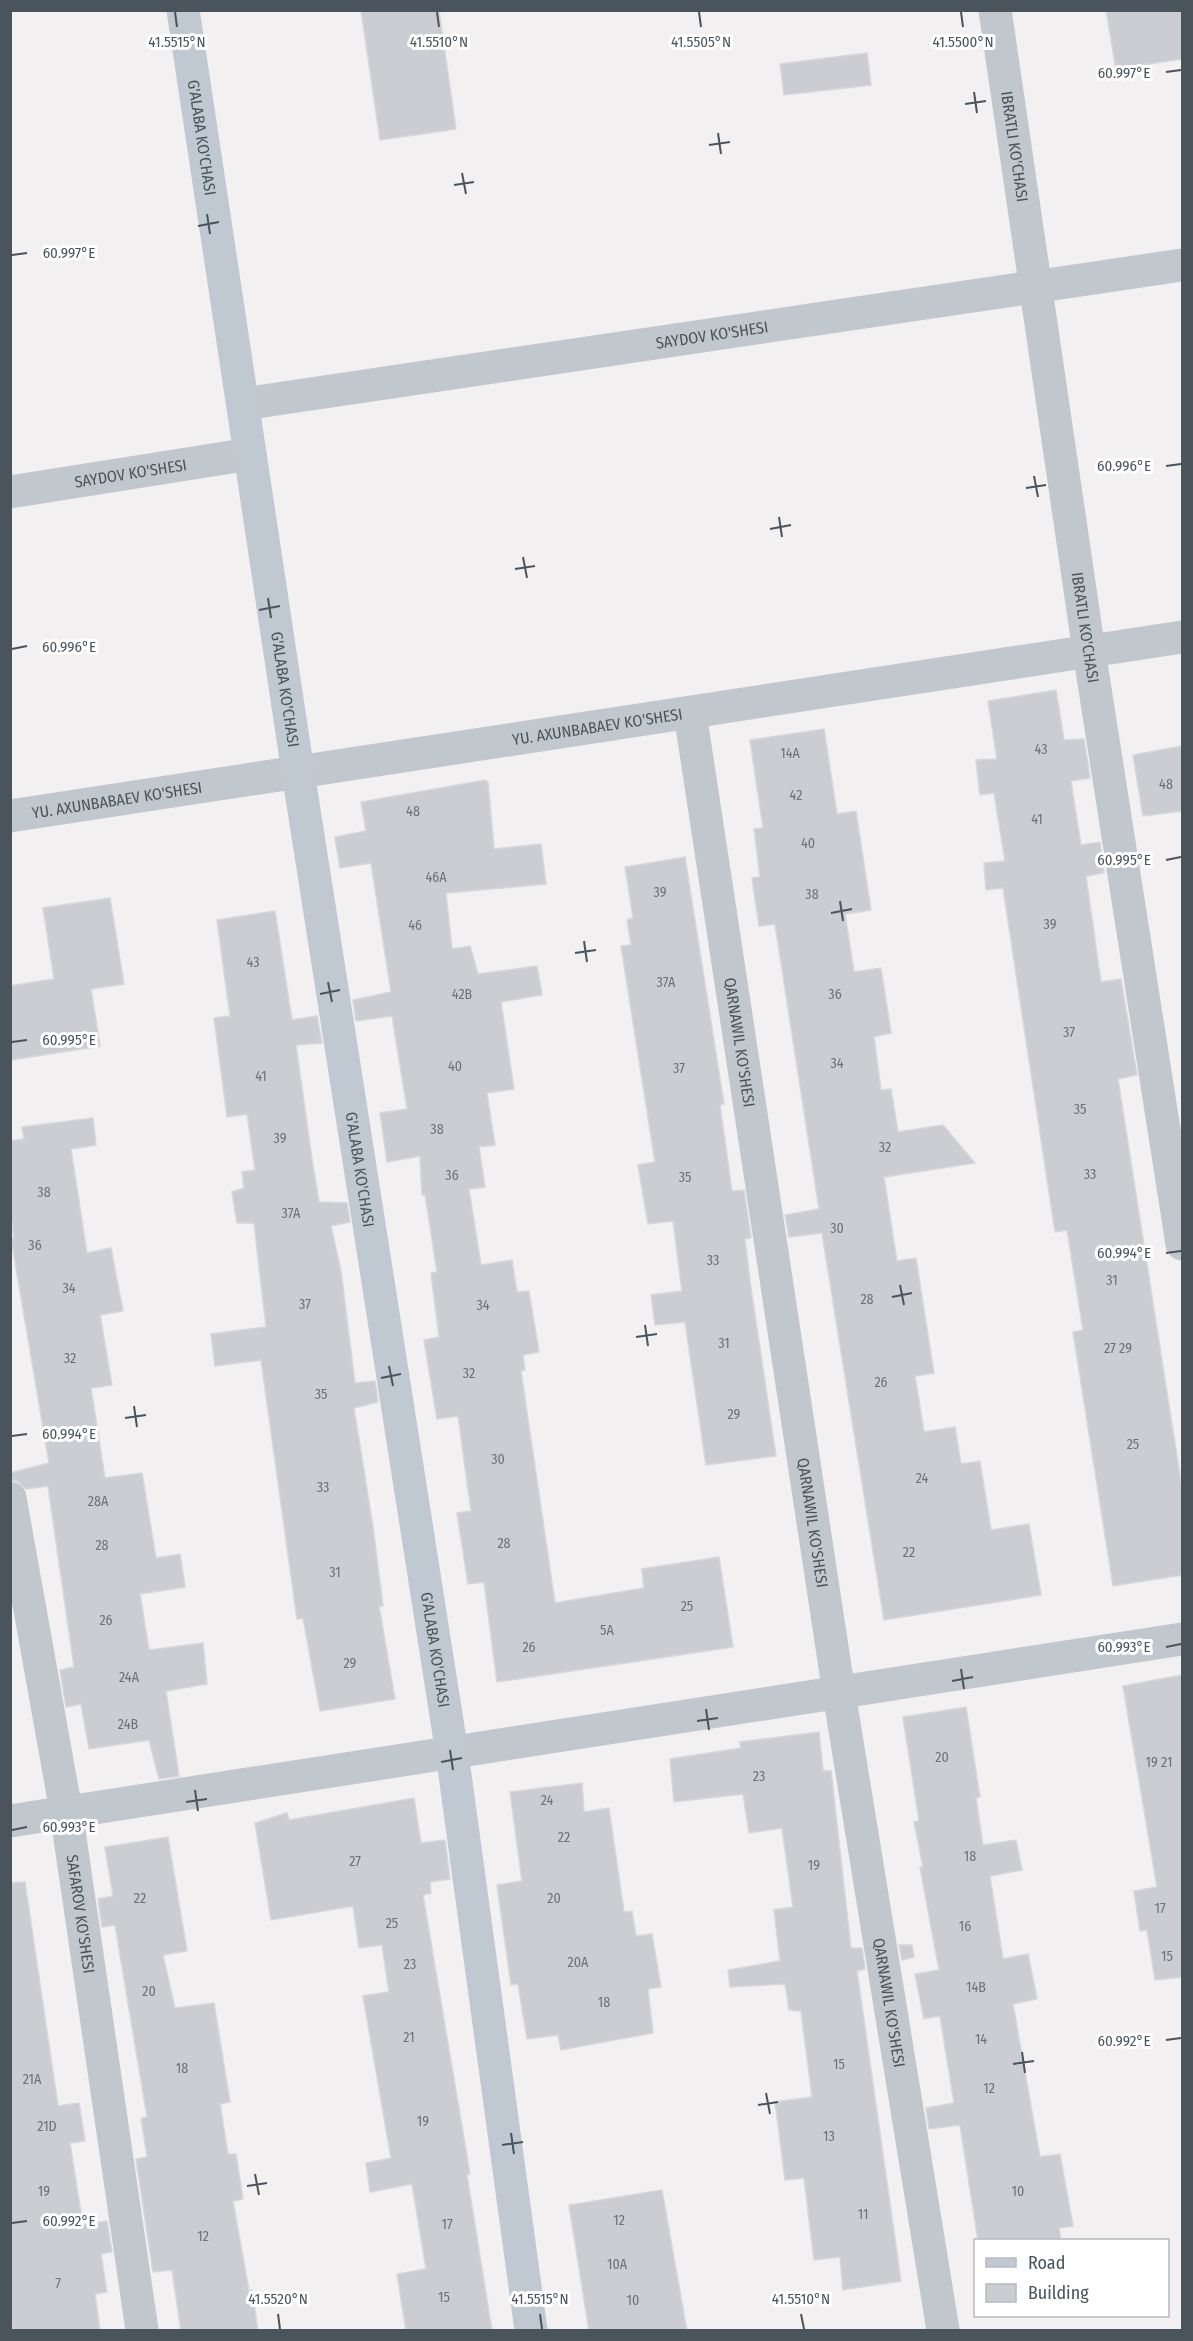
<svg xmlns="http://www.w3.org/2000/svg" width="1193" height="2341" font-family="'Fira Sans Condensed',sans-serif">
	<style>
		.building { fill: #cbcdd2; stroke: #d5d7db; stroke-width: 1.5 }
		.lines { fill: none; stroke-linecap: round; stroke-linejoin: round }
		.street { stroke: #c0c8cd; stroke-width: 33 }
		.secondary { stroke: #c0c9d2; stroke-width: 33 }
		.ticks { fill: none; stroke: #4a545c; stroke-width: 2 }
		.labels { text-anchor: middle; dominant-baseline: central; stroke-width: 6; stroke-linejoin: round; paint-order: stroke }
		.number-label { font-size: 14px; fill: #6a727a }
		.street-label { font-size: 16px; fill: #4a545c; stroke: #fff }
		.ticks-label { font-size: 15px; text-anchor: middle; fill: #4a545c; stroke: #fff; stroke-width: 6; stroke-linejoin: round; paint-order: stroke }
	</style>
	<rect width="100%" height="100%" fill="#f2f0f0"/>
	<!-- building -->
	<path class="building" d="M361 10H439L456 129 380 140Z
		M1106 10H1182V59L1116 69Z
		M867 53 871 85 784 95 780 64Z
		M1056 690 1064 740 1084 739 1090 778 1071 781 1081 845 1100 842 1104 873 1086 876 1101 982 1121 979 1137 1075 1118 1079 1182 1488V1575L1113 1586 1073 1332 1083 1330 1067 1230 1055 1232 1003 888 986 890 984 863 1005 861 994 793 980 795 976 760 997 759 988 701Z
		M824 729 837 814 856 811 871 910 845 914 854 972 881 968 891 1033 874 1037 881 1090 891 1089 898 1132 943 1125 975 1163 884 1177 897 1261 916 1258 923 1303 934 1373 915 1376 924 1432 955 1427 961 1464 980 1461 991 1530 1029 1524 1041 1595 884 1620 822 1233 789 1237 785 1215 819 1209 775 924 759 926 752 878 760 877 754 829 763 828 750 740Z
		M1182 746V811L1143 816 1133 755Z
		M485 780 488 782 494 849 541 844 546 884 446 893 452 949 470 946 478 974 537 966 542 995 501 1002 514 1089 487 1093 495 1145 479 1147 485 1187 469 1189 481 1265 512 1260 517 1292 529 1291 539 1352 523 1355 525 1370 521 1371 555 1603 644 1588 642 1569 719 1557 733 1647 497 1682 484 1582 468 1584 457 1513 471 1511 458 1416 437 1419 424 1340 439 1337 431 1273 437 1272 425 1194 422 1195 420 1156 387 1162 380 1113 407 1109 392 1016 356 1021 353 1000 391 992 371 863 340 868 335 837 366 831 361 802Z
		M685 857 724 1104 720 1105 732 1191 744 1190 751 1238 745 1239 750 1281 776 1456 706 1465 685 1322 655 1325 651 1295 682 1291 673 1221 648 1224 638 1165 655 1162 621 946 631 945 627 920 633 918 625 867Z
		M110 898 124 984 91 989 100 1046 10 1060V986L54 979 43 908Z
		M275 911 292 1020 317 1016 322 1043 296 1045 312 1159 319 1202 347 1203 350 1222 331 1226 341 1271 355 1383 375 1381 378 1402 354 1408 373 1527 383 1606H379L395 1699 320 1711 303 1618 297 1619 261 1360 215 1366 211 1334 266 1327 254 1223H237L232 1192 244 1188 242 1172 255 1170 247 1114 227 1117 214 1018 230 1016 217 920Z
		M93 1118 96 1145 71 1149 87 1253 111 1248 123 1311 100 1315 112 1385 91 1388 105 1478 142 1473 156 1558 180 1554 185 1587 140 1594 149 1650 203 1643 207 1684 166 1691 179 1776 159 1779 149 1740 89 1749 81 1704 66 1707 60 1670 74 1667 48 1486 26 1489 17 1481 10 1480V1473L49 1463 11 1238H14L10 1208V1141L24 1139 22 1127Z
		M1182 1675V1977L1155 1980 1147 1930 1140 1931 1134 1891 1157 1887 1123 1686Z
		M966 1707 980 1797 976 1798 983 1845 1016 1840 1022 1870 990 1876 1003 1959 1028 1954 1037 1999 1013 2004 1040 2157 1060 2154 1073 2226 1059 2228 1061 2241H978L960 2125 929 2129 926 2108 954 2103 940 2016 924 2019 915 1974 939 1970 920 1867H923L914 1822 919 1821 903 1717Z
		M819 1732 823 1771H831L851 1948H862L865 1969 857 1971 901 2281 843 2290 840 2257 814 2260 804 2178 785 2180 775 2102 812 2097 801 2011 789 2010 785 1984 730 1987 728 1970 780 1961 774 1910 793 1907 782 1828 749 1833 743 1794 674 1802 670 1759 741 1748 740 1742Z
		M582 1783 584 1812 609 1808 624 1912 632 1911 636 1936 652 1934 661 1987 648 1989 653 2033 561 2050 558 2035 527 2039 518 1984 511 1985 497 1885 522 1881 510 1792Z
		M414 1798 421 1843 445 1840 450 1879 430 1882 431 1893 423 1895 470 2174 467 2175 492 2331H406L397 2274 426 2269 412 2184 370 2192 366 2163 391 2158 363 1996 389 1992 382 1945 359 1948 353 1906 271 1920 255 1823 287 1813 289 1820Z
		M168 1837 187 1951 163 1955 175 2008 214 2003 230 2102 220 2104 228 2154H236L243 2199 233 2201 249 2291 252 2290 258 2331H181L172 2270 153 2272 136 2159 147 2157 141 2118 147 2117 115 1925 102 1927 98 1899 113 1896 105 1847Z
		M25 1882 58 2106 79 2103 85 2141 70 2143 83 2225 107 2221 112 2252 101 2254 107 2292 95 2294 100 2331H13L10 2315V1883Z
		M899 1945H912L914 1957 902 1960Z
		M662 2190 687 2331H589L569 2205Z"/>
	<g class="lines">
		<!-- street -->
		<g class="street">
			<path id="s1" d="M995 10 1089 651 1182 1244"/>
			<path id="s2" d="M243 404 1182 265"/>
			<path id="s3" d="M10 492 250 454"/>
			<path id="s4" d="M690 713 839 1693 943 2330"/>
			<path id="s5" d="M10 816 1182 637"/>
			<path id="s6" d="M10 1498 66 1811 142 2330"/>
			<path d="M10 1821 1182 1639"/>
		</g>
		<!-- secondary -->
		<path class="secondary" id="s7" d="M183 10 298 772 452 1753 531 2330"/>
	</g>
	<!-- ticks -->
	<path class="ticks" d="M175 12 177 27M437 12 439 27M699 12 701 27M961 12 963 27M1166 72 1181 70M974 92 977 113M965 104 986 101M718 133 721 154M709 145 730 142M462 173 466 194M454 185 474 182M207 214 210 234M198 226 219 222M12 255 27 253M1166 466 1181 464M1034 476 1038 497M1026 488 1046 485M779 517 782 537M770 529 791 525M523 557 527 578M515 569 535 566M268 598 271 618M259 610 280 606M12 649 27 646M1166 860 1181 857M840 901 843 921M831 913 852 909M584 941 587 962M575 953 596 950M328 982 332 1002M320 994 340 990M12 1042 27 1040M1166 1253 1181 1251M900 1285 904 1305M892 1297 912 1293M645 1325 648 1346M636 1337 657 1334M389 1366 393 1386M381 1378 401 1374M134 1406 137 1427M125 1418 146 1415M12 1436 27 1434M1166 1647 1181 1644M961 1669 964 1689M952 1681 973 1677M706 1709 709 1730M697 1721 718 1718M450 1750 453 1770M441 1762 462 1758M195 1790 198 1811M186 1802 207 1799M12 1830 27 1827M1166 2040 1181 2038M1022 2052 1025 2073M1013 2064 1034 2061M766 2093 770 2114M758 2105 778 2102M511 2133 514 2154M502 2145 523 2142M255 2174 259 2195M247 2186 267 2183M12 2223 27 2221M278 2314 280 2329M540 2314 542 2329M801 2314 804 2329"/>
	<g class="labels">
		<!-- number labels -->
		<g class="number-label">
			<text x="1041" y="749">43</text>
			<text x="790" y="753">14A</text>
			<text x="1166" y="784">48</text>
			<text x="796" y="795">42</text>
			<text x="413" y="811">48</text>
			<text x="1037" y="819">41</text>
			<text x="808" y="843">40</text>
			<text x="436" y="877">46A</text>
			<text x="660" y="892">39</text>
			<text x="812" y="894">38</text>
			<text x="1050" y="924">39</text>
			<text x="415" y="925">46</text>
			<text x="253" y="962">43</text>
			<text x="666" y="982">37A</text>
			<text x="462" y="994">42B</text>
			<text x="835" y="994">36</text>
			<text x="1069" y="1032">37</text>
			<text x="837" y="1063">34</text>
			<text x="455" y="1066">40</text>
			<text x="679" y="1068">37</text>
			<text x="261" y="1076">41</text>
			<text x="1080" y="1109">35</text>
			<text x="437" y="1129">38</text>
			<text x="280" y="1138">39</text>
			<text x="885" y="1147">32</text>
			<text x="1090" y="1174">33</text>
			<text x="452" y="1175">36</text>
			<text x="685" y="1177">35</text>
			<text x="44" y="1192">38</text>
			<text x="291" y="1213">37A</text>
			<text x="837" y="1228">30</text>
			<text x="35" y="1245">36</text>
			<text x="713" y="1260">33</text>
			<text x="1112" y="1280">31</text>
			<text x="69" y="1288">34</text>
			<text x="867" y="1299">28</text>
			<text x="305" y="1304">37</text>
			<text x="483" y="1305">34</text>
			<text x="724" y="1343">31</text>
			<text x="1118" y="1348">27 29</text>
			<text x="70" y="1358">32</text>
			<text x="469" y="1373">32</text>
			<text x="881" y="1382">26</text>
			<text x="321" y="1394">35</text>
			<text x="734" y="1414">29</text>
			<text x="1133" y="1444">25</text>
			<text x="498" y="1459">30</text>
			<text x="922" y="1478">24</text>
			<text x="323" y="1487">33</text>
			<text x="98" y="1501">28A</text>
			<text x="504" y="1543">28</text>
			<text x="102" y="1545">28</text>
			<text x="909" y="1552">22</text>
			<text x="335" y="1572">31</text>
			<text x="687" y="1606">25</text>
			<text x="106" y="1620">26</text>
			<text x="607" y="1630">5A</text>
			<text x="529" y="1647">26</text>
			<text x="350" y="1663">29</text>
			<text x="129" y="1677">24A</text>
			<text x="128" y="1724">24B</text>
			<text x="942" y="1757">20</text>
			<text x="1159" y="1762">19 21</text>
			<text x="759" y="1776">23</text>
			<text x="547" y="1800">24</text>
			<text x="564" y="1837">22</text>
			<text x="970" y="1856">18</text>
			<text x="355" y="1861">27</text>
			<text x="814" y="1865">19</text>
			<text x="140" y="1898">22</text>
			<text x="554" y="1898">20</text>
			<text x="1160" y="1908">17</text>
			<text x="392" y="1923">25</text>
			<text x="965" y="1926">16</text>
			<text x="1167" y="1956">15</text>
			<text x="578" y="1962">20A</text>
			<text x="410" y="1964">23</text>
			<text x="976" y="1987">14B</text>
			<text x="149" y="1991">20</text>
			<text x="604" y="2002">18</text>
			<text x="409" y="2037">21</text>
			<text x="981" y="2039">14</text>
			<text x="839" y="2064">15</text>
			<text x="182" y="2068">18</text>
			<text x="32" y="2079">21A</text>
			<text x="989" y="2088">12</text>
			<text x="423" y="2121">19</text>
			<text x="47" y="2126">21D</text>
			<text x="829" y="2136">13</text>
			<text x="44" y="2191">19</text>
			<text x="1018" y="2191">10</text>
			<text x="863" y="2214">11</text>
			<text x="619" y="2220">12</text>
			<text x="447" y="2224">17</text>
			<text x="203" y="2236">12</text>
			<text x="617" y="2264">10A</text>
			<text x="58" y="2283">7</text>
			<text x="444" y="2297">15</text>
			<text x="633" y="2300">10</text>
		</g>
		<!-- street labels -->
		<g class="street-label">
			<text stroke="none"><textPath href="#s7" startOffset="129">G'ALABA KO'CHASI</textPath></text>
			<text stroke="none"><textPath href="#s1" startOffset="138">IBRATLI KO'CHASI</textPath></text>
			<text stroke="none"><textPath href="#s2" startOffset="474">SAYDOV KO'SHESI</textPath></text>
			<text stroke="none"><textPath href="#s3" startOffset="122">SAYDOV KO'SHESI</textPath></text>
			<text stroke="none"><textPath href="#s1" startOffset="624">IBRATLI KO'CHASI</textPath></text>
			<text stroke="none"><textPath href="#s7" startOffset="687">G'ALABA KO'CHASI</textPath></text>
			<text stroke="none"><textPath href="#s5" startOffset="594">YU. AXUNBABAEV KO'SHESI</textPath></text>
			<text stroke="none"><textPath href="#s5" startOffset="108">YU. AXUNBABAEV KO'SHESI</textPath></text>
			<text stroke="none"><textPath href="#s4" startOffset="333">QARNAWIL KO'SHESI</textPath></text>
			<text stroke="none"><textPath href="#s7" startOffset="1173">G'ALABA KO'CHASI</textPath></text>
			<text stroke="none"><textPath href="#s4" startOffset="819">QARNAWIL KO'SHESI</textPath></text>
			<text stroke="none"><textPath href="#s7" startOffset="1659">G'ALABA KO'CHASI</textPath></text>
			<text stroke="none"><textPath href="#s6" startOffset="422">SAFAROV KO'SHESI</textPath></text>
			<text stroke="none"><textPath href="#s4" startOffset="1305">QARNAWIL KO'SHESI</textPath></text>
		</g>
	</g>
	<g class="ticks-label">
		<text x="177" y="47">41.5515°N</text>
		<text x="439" y="47">41.5510°N</text>
		<text x="701" y="47">41.5505°N</text>
		<text x="963" y="47">41.5500°N</text>
		<text x="1124" y="78">60.997°E</text>
		<text x="69" y="258">60.997°E</text>
		<text x="1124" y="471">60.996°E</text>
		<text x="69" y="652">60.996°E</text>
		<text x="1124" y="865">60.995°E</text>
		<text x="69" y="1045">60.995°E</text>
		<text x="1124" y="1258">60.994°E</text>
		<text x="69" y="1439">60.994°E</text>
		<text x="1124" y="1652">60.993°E</text>
		<text x="69" y="1832">60.993°E</text>
		<text x="1124" y="2046">60.992°E</text>
		<text x="69" y="2226">60.992°E</text>
		<text x="278" y="2304">41.5520°N</text>
		<text x="540" y="2304">41.5515°N</text>
		<text x="801" y="2304">41.5510°N</text>
	</g>
	<!-- border -->
	<rect width="1193" height="2341" fill="none" stroke="#4a545c" stroke-width="24"/>
	<!-- legend -->
	<rect x="974" y="2239" width="195" height="78" fill="#ffffff" stroke="#b7bbbe" stroke-width="1.5"/>
	<rect x="986" y="2258" width="30" height="9" fill="#c0c9d2" stroke="#b7bbbe" stroke-width="1.5"/>
	<text x="1028" y="2269" font-size="18" fill="#4a545c">Road</text>
	<rect x="986" y="2284" width="30" height="18" fill="#cbcdd2" stroke="#b7bbbe" stroke-width="1.5"/>
	<text x="1028" y="2299" font-size="18" fill="#4a545c">Building</text>
</svg>
